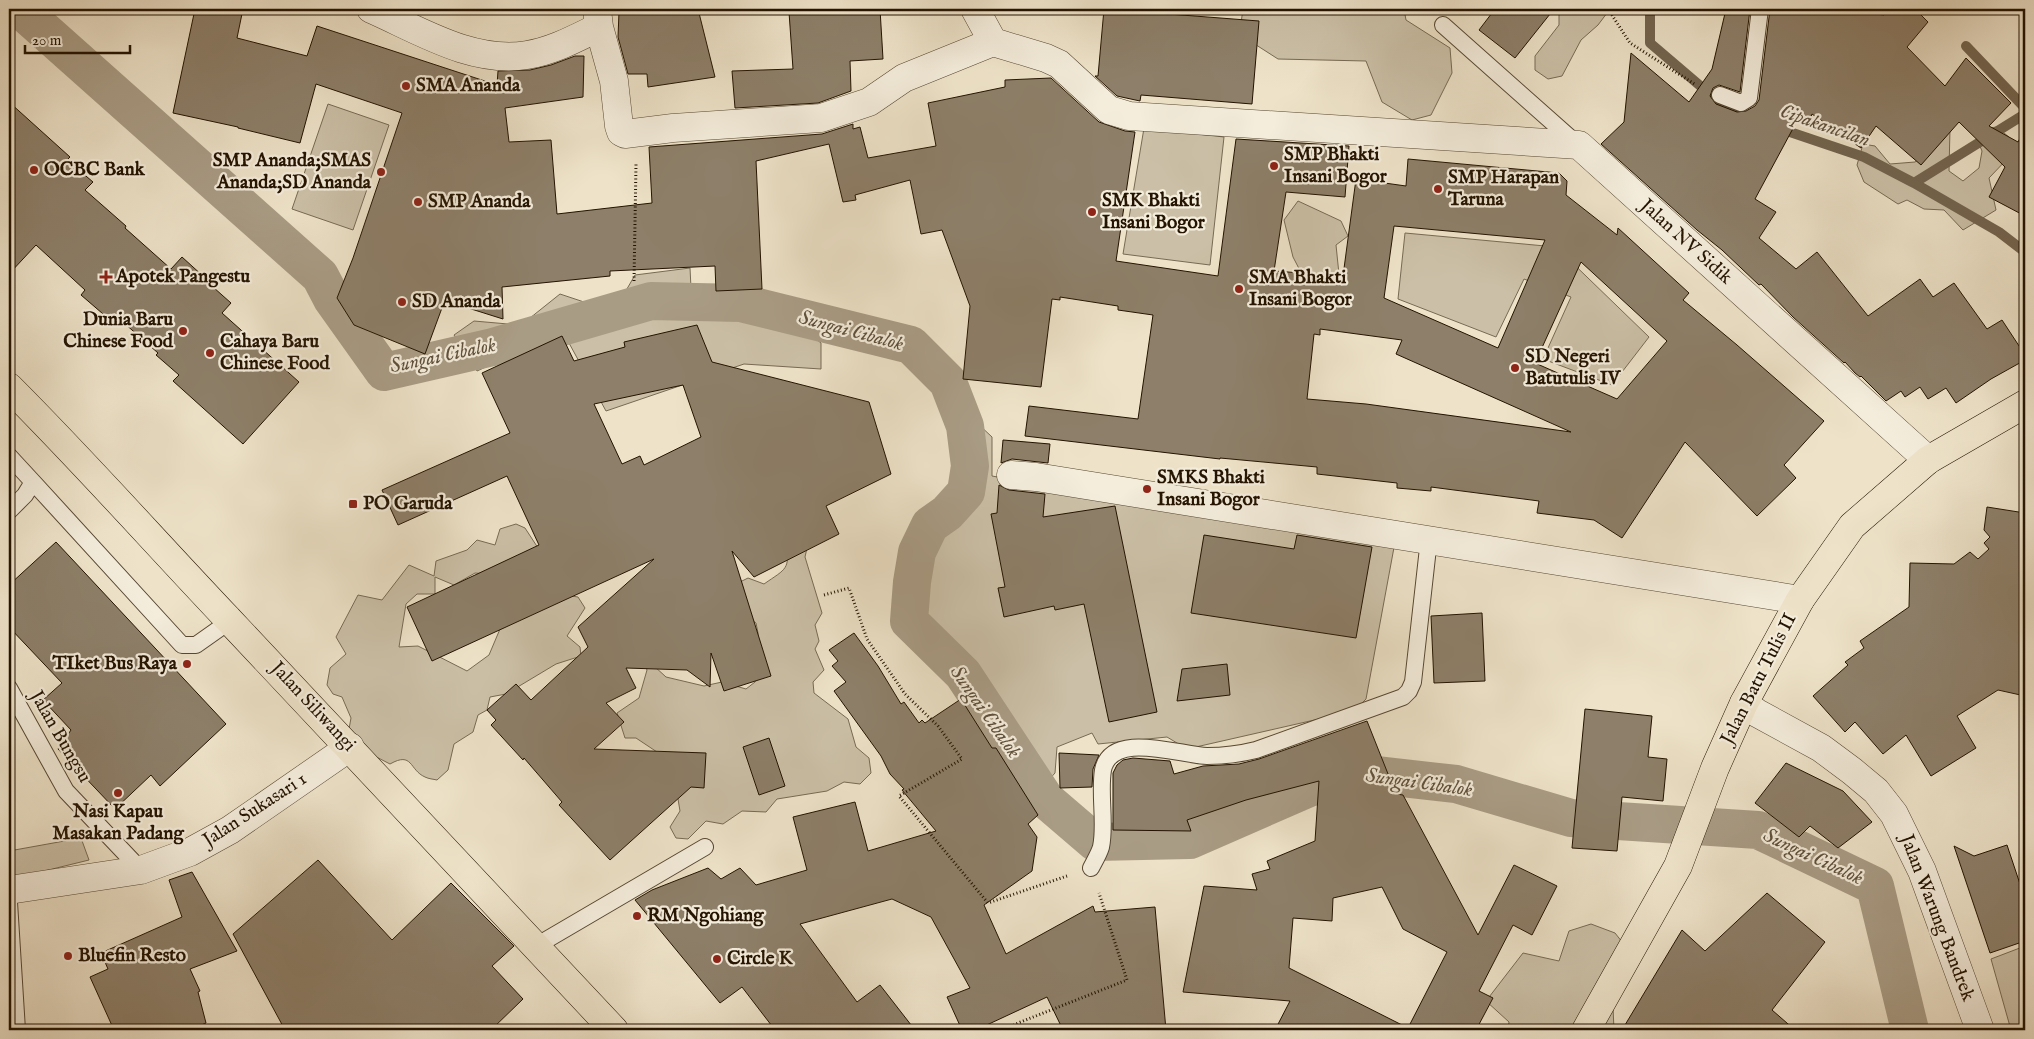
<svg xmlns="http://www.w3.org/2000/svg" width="2034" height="1039" font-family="'IM FELL English',serif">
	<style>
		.green { fill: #cbc0a7; stroke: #776a54 }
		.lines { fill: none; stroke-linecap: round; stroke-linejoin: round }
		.stream { stroke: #736550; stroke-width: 10 }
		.canal { stroke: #a99c85; stroke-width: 38 }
		.building { fill: #8d7f69; stroke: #231300; fill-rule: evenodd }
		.service-casing { stroke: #564732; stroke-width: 18 }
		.minor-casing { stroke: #564732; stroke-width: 29 }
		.tertiary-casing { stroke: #564732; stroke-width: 29 }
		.primary-casing { stroke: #231300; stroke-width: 29 }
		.path { stroke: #231300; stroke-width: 3; stroke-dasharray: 1 2.5; stroke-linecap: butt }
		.service { stroke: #f4eddc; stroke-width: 16 }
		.minor { stroke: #f4eddc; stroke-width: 28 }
		.tertiary { stroke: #f4eddc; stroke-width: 28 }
		.primary { stroke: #eee3c9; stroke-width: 28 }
		.poi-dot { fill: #8f2418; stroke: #f4eddc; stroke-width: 2 }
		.labels { text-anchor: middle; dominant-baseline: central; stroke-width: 4.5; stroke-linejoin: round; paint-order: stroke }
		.poi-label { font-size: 19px; font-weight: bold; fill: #231300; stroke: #f4eddc; text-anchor: start }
		.street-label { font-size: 19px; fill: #231300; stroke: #f4eddc }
		.water-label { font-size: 20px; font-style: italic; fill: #5f513c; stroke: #f4eddc }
	</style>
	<rect width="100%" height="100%" fill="#eee3c9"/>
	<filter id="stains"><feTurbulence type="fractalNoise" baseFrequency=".004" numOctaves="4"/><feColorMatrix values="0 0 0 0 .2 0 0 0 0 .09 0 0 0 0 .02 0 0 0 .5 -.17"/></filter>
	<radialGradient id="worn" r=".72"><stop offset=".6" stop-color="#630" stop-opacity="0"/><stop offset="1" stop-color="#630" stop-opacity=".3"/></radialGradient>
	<!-- green -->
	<path class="green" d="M1243 9H1404L1406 20 1450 48 1452 73 1431 115 1412 120 1382 102 1366 61 1278 59 1250 41 1241 23Z
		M1559 9H1610L1598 25 1581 40 1562 76 1548 79 1535 70V56L1559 25Z
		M328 104 389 125 353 230 292 209Z
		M1997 127 2010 138V156L1989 178 1996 210 1963 230 1944 210 1924 209 1907 200 1898 204 1864 182 1857 165 1863 144 1875 146 1890 164 1915 162 1935 148 1950 128 1949 171 1963 181 1979 168 1982 151 1976 137 1981 129Z
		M1144 128 1224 137 1210 265 1123 254Z
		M1298 201 1341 221 1348 236 1336 245 1339 274 1329 287 1307 284 1293 257 1284 220Z
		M1405 233 1556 247 1649 337 1612 385 1543 359 1571 297 1524 279 1496 337 1398 299Z
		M690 268 691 288 716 294 733 314 748 315 749 298 755 290 821 343V369L744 364 606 411 563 332 477 371 454 335 474 321 508 324 530 318 560 294 596 306 605 296 624 294 635 275Z
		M976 422 992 437V476L1191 512 1395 542 1366 699 1354 711 1187 749 1167 737 1098 744 1092 733 1057 747 1055 773 1037 793 984 683 981 682 976 664 930 640 912 602 930 564 920 539 929 519 968 494 983 468 985 459Z
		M516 524 525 528 540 551 503 575 475 573 454 585 435 577V594H417L406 604 399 647 418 646 467 671 489 655 500 629 541 591 578 597 585 608 567 636 580 647 581 656 556 664 506 694 490 697 487 710 478 715 473 732 454 744 448 770 437 780C433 779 429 779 425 777 409 770 413 751 390 764L361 749 349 729 351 718 342 697 333 694 327 685 330 668 346 654 336 637 358 595 382 600 409 565 434 576 436 561 467 550 477 540 495 545 500 529Z
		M811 530 805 557 822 613 815 625 819 641 815 649 824 670 813 682 814 693 848 719 856 747 869 758 871 773 860 784 844 782 827 791 777 799 766 812 742 811 723 824 706 821 688 839 676 838 670 827 680 811 678 799 657 752 636 738H625L617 713 639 698 647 670 641 654 666 677 704 686 722 682 746 689 755 682 761 671 756 660 758 633 756 623 743 614 740 582 748 578 764 584C787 568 790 570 786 541Z
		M81 838 89 860 28 875 9 877V851Z
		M1591 924 1615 933 1634 957 1613 1007 1614 1030H1508L1509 1022 1486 1001 1523 953 1559 961 1569 931Z
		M2025 946V1030H2011L1991 959Z"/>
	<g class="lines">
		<!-- stream -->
		<path class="stream" d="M1650 9V43L1732 113 1736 114
			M1966 46 2025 108
			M1778 128 1864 157 1914 183 1999 232 2025 252
			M1914 183 2025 114"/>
		<!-- canal -->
		<path class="canal" d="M20 9 320 276 332 299 384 372 493 347 651 301 741 303 911 345 948 382 965 426 970 466 966 492 947 513 930 525 917 552 912 582 909 621 963 674 1046 800 1095 842 1190 840 1309 788 1358 773 1456 784 1571 818 1758 830 1875 886 1910 1030"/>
	</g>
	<!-- building -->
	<path class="building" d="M195 9H243L237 38 307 56 317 26 497 85 498 71 530 70 551 65 575 56H584L583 97 505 108 509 142 551 140 557 214 652 203 649 147 822 134 853 124V129L860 127 868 158 936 146 928 103 1005 87V80L1051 78 1099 122 1125 131 1135 132 1116 261 1218 276 1236 139 1349 146 1345 197 1286 192 1274 271 1343 276 1356 179 1406 186 1408 159 1559 173 1567 181 1566 195 1617 235 1618 228 1689 293 1683 300 1737 345 1824 421 1784 465 1796 478 1757 516 1685 442 1622 538 1594 520 1537 513 1539 501 1431 487V491L1397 488V483L1317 474V467L1220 458V459L1025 436 1029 406 1138 419 1153 315 1118 310V306L1060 297V300L1052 299 1041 387 963 379 970 306 942 230 921 234 910 180 855 195 856 200 843 202 829 144 756 161 762 289 716 291 715 266 610 271V276L502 287 503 319 449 302 446 297 425 354 354 325 337 298 353 258 402 113 316 84 300 143 238 128V127L173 113ZM1394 226 1545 240 1498 348 1384 298ZM1581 262 1667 341 1617 399 1535 363ZM1320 329 1402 340 1396 354 1571 432 1366 404 1307 399 1314 334 1320 335Z
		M645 9H698L715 77 648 87 647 74H628L618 37 619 12 645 13Z
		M836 9H880L883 59 850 61 851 91 818 103 735 108 732 71 793 69 789 12Z
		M1104 9 1259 21 1252 104 1141 95 1140 101 1117 96 1095 76H1098Z
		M1495 9H1554L1515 58 1479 30Z
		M1726 9H1750L1740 92 1719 85 1713 88 1710 96 1716 104 1737 112 1746 111 1755 106 1759 100 1770 9H1837L1884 15 1889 9H1915L1928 22 1907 47 1945 86 1966 58 2011 103 1989 126 2018 142 2025 129V216L1989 197 2005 167 1959 122 1921 165 1876 126 1861 148 1812 114 1808 125 1797 121 1755 199 1776 212 1759 238 1796 269 1817 252 1868 316 1920 279 1933 297 1954 283 1987 329 2002 320 2025 355V360L1991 379 1956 403 1946 388 1928 399 1920 387 1905 397 1901 391 1886 401 1861 376 1860 377 1855 373 1845 362 1844 363 1793 317 1761 284 1759 285 1722 250 1697 230 1601 144 1624 122 1631 53 1689 102 1712 69Z
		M9 102 70 157 67 160 93 182 85 190 126 226 125 228 171 269 182 257 214 286 213 287 231 303 222 313 299 382 243 444 173 381 179 375 156 355 158 353 115 315 110 320 81 295 85 290 36 245 9 274Z
		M697 325 712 362 869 402 891 474 826 506 839 534 754 577 732 551 771 676 724 691 711 653 710 687 687 670 626 668 636 688 606 703 624 722 594 749 706 753 704 788 691 787 610 860 559 805 562 802 524 758 523 760 491 725 496 720 487 710 516 684 531 700 588 647 578 627 654 559 432 661 407 607 539 545 507 476 398 525 382 490 510 433 482 373 562 336 574 361 625 347 624 342ZM683 385 701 437 644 465 640 456 622 464 594 404Z
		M1003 440 1050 444 1048 463 1012 459 1001 463Z
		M999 485 1009 490 1045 494 1043 517 1115 506 1157 712 1109 722 1084 604 1055 610 1054 606 1004 617 998 588 1005 587 991 514 997 513Z
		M1987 507 2025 513V696L1998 690 1957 716 1976 748 1931 776 1906 735 1883 754 1855 722 1845 732 1813 696 1848 665 1845 662 1864 648 1860 641 1909 607 1910 563 1954 564 1970 552 1978 559 1989 549 1984 543 1990 537 1984 530Z
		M1204 535 1294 549 1297 535 1372 547 1356 638 1191 613Z
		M56 542 226 724 160 786 151 775 115 809 58 749 71 730 43 700 62 683 9 627V585Z
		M1482 613 1485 681 1434 683 1431 616Z
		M854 633 878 666 901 704 904 702 919 723 922 720 925 723 961 699 992 748H996L1038 815 1028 824 1037 837 1032 871 984 905 1006 954 1093 906 1095 912 1155 907 1166 1030H1063L1047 997 976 1030H962L947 997 970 988 931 917 892 899 800 924 857 1002 880 985 915 1030H775L742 987 720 1003 635 900 652 890 708 868 721 879 740 868 756 885 807 870 793 817 855 802 868 851 936 831 902 790 904 789 890 774 881 756 834 691 846 682 832 666 838 661 829 650Z
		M1227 664 1230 695 1177 701 1182 669Z
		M1585 709 1652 716 1648 757 1667 759 1663 801 1622 797 1617 851 1572 848Z
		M1367 721 1396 794 1403 795 1478 935 1514 865 1557 886 1532 935 1513 925 1479 991 1493 998 1476 1030H1275L1290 1001 1183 992 1204 886 1257 890 1252 874 1270 869 1267 861 1315 841 1319 781 1246 800 1187 820 1191 831 1113 830V773L1117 765 1123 760 1133 758 1170 761 1174 774 1203 766 1239 764 1259 759ZM1382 887 1403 929 1447 952 1408 1028 1289 968 1293 918 1332 921 1333 898Z
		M769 738 785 786 759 795 743 747Z
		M1059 753 1099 755 1093 769 1092 787 1060 788Z
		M1786 763 1843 791 1872 822 1838 848 1810 826 1799 837 1755 803Z
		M2007 845 2025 899V941L1990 953 1954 846 1974 856Z
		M318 860 392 940 451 883 514 946 492 966 523 999 491 1030H285L233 934Z
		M192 872 237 951 190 969 200 991 198 992 206 1023 190 1030H114L90 977 108 969 101 953 182 917 169 880Z
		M1767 893 1825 942 1772 1010 1795 1030H1622L1682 930 1705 951Z"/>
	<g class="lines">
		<!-- service casing -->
		<g class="service-casing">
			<path id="service" d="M1443 25 1577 144
				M1720 95 1741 103 1749 98 1760 9
				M9 456 33 482 25 495 9 511
				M33 482 182 645H196L230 621
				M9 688 66 791 141 870
				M1091 868C1094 862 1099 854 1101 847 1106 824 1099 794 1103 770 1111 730 1179 755 1207 756 1224 756 1240 754 1256 750L1403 697 1409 691 1413 682 1429 539
				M9 902 17 1030
				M536 946 705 847"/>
		</g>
		<!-- minor casing -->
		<g class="minor-casing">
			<path id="minor" d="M371 9C419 30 472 64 527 55 553 51 576 38 599 27L597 10
				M975 9 993 42
				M599 27 614 81 619 126 621 132 625 134 673 128 821 118 869 102 904 78 993 42 1046 58 1059 64 1109 110 1129 116 1579 145 1928 460
				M1011 475 1036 477 1800 600
				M1744 703 1757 713 1821 748 1852 771 1876 791 1894 814 1922 871 1980 1030"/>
		</g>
		<!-- tertiary casing -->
		<g class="tertiary-casing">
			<path id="tertiary" d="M9 890 141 870 190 852 230 830 350 747"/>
		</g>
		<!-- primary casing -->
		<g class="primary-casing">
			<path id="primary" d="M9 387C84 462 155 542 228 619 357 756 486 893 614 1030
				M1586 1030 1678 866 1715 768 1744 703 1800 600 1852 526 1928 460 2025 404"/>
		</g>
		<!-- path -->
		<path class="path" d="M1608 9 1630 43 1696 85
			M634 281 636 164
			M824 595 849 588 867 639 905 694 938 726 962 759 899 796 988 903 1067 876
			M1004 1030 1018 1023 1127 980 1099 893"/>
		<!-- service -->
		<use href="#service" class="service"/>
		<!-- minor -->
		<use href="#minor" class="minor"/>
		<!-- tertiary -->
		<use href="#tertiary" class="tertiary"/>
		<!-- primary -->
		<use href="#primary" class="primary"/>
	</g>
	<!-- markers -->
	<g class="poi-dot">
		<circle cx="406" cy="86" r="5"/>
		<circle cx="1274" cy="166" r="5"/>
		<circle cx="34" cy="170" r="5"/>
		<circle cx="381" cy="172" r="5"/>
		<circle cx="1438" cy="189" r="5"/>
		<circle cx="418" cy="202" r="5"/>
		<circle cx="1092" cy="212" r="5"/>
		<path d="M103.5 269.5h5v5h5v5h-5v5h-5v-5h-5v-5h5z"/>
		<circle cx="1239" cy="289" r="5"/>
		<circle cx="402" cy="302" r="5"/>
		<circle cx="183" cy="331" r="5"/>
		<circle cx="210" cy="353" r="5"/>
		<circle cx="1515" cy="368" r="5"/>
		<circle cx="1147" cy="489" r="5"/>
		<rect x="348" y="499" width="10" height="10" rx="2.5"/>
		<circle cx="187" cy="664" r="5"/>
		<circle cx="118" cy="793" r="5"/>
		<circle cx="637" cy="916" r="5"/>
		<circle cx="68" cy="956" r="5"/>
		<circle cx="717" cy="959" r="5"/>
	</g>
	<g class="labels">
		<!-- poi labels -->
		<g class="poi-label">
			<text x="416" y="86">SMA Ananda</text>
			<text x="1284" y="155">SMP Bhakti<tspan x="1284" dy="22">Insani Bogor</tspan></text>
			<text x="371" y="161" text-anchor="end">SMP Ananda;SMAS<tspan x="371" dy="22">Ananda;SD Ananda</tspan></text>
			<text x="44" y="170">OCBC Bank</text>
			<text x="1448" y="178">SMP Harapan<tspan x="1448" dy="22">Taruna</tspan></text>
			<text x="1102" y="201">SMK Bhakti<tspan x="1102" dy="22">Insani Bogor</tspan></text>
			<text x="428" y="202">SMP Ananda</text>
			<text x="116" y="277">Apotek Pangestu</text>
			<text x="1249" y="278">SMA Bhakti<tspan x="1249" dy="22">Insani Bogor</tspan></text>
			<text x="412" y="302">SD Ananda</text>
			<text x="173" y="320" text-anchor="end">Dunia Baru<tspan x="173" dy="22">Chinese Food</tspan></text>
			<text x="220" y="342">Cahaya Baru<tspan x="220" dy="22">Chinese Food</tspan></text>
			<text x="1525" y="357">SD Negeri<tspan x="1525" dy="22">Batutulis IV</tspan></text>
			<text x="1157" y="478">SMKS Bhakti<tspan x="1157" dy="22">Insani Bogor</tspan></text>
			<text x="363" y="504">PO Garuda</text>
			<text x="177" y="664" text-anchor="end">TIket Bus Raya</text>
			<text x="118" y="812" text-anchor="middle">Nasi Kapau<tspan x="118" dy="22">Masakan Padang</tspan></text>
			<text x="647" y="916">RM Ngohiang</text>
			<text x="78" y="956">Bluefin Resto</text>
			<text x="727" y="959">Circle K</text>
		</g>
		<!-- street labels -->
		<g class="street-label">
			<text transform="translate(1686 242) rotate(42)">Jalan NV Sidik</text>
			<text transform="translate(1759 679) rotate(-63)">Jalan Batu Tulis II</text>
			<text transform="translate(313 707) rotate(47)">Jalan Siliwangi</text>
			<text transform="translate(60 737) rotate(60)">Jalan Bungsu</text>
			<text transform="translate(255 810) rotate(-33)">Jalan Sukasari 1</text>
			<text transform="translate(1937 918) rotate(69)">Jalan Warung Bandrek</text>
		</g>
		<!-- water labels -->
		<g class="water-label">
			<text transform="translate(1825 126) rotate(19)">Cipakancilan</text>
			<text transform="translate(851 331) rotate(15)">Sungai Cibalok</text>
			<text transform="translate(443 356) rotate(-12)">Sungai Cibalok</text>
			<text transform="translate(985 712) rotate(55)">Sungai Cibalok</text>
			<text transform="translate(1419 783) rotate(8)">Sungai Cibalok</text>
			<text transform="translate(1813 857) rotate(25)">Sungai Cibalok</text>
		</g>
	</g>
	<!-- margin -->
	<rect width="2034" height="1039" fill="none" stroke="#eee3c9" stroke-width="30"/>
	<rect x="10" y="10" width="2014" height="1019" fill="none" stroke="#231300" stroke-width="2.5"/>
	<rect x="15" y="15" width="2004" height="1009" fill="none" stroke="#231300"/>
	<!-- scale -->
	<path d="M25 45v8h105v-8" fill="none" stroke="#231300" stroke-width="2.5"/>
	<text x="32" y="45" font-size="15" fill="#231300" stroke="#f4eddc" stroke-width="4" paint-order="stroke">20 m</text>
	<rect width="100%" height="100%" filter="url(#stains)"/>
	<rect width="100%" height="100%" fill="url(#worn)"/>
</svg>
